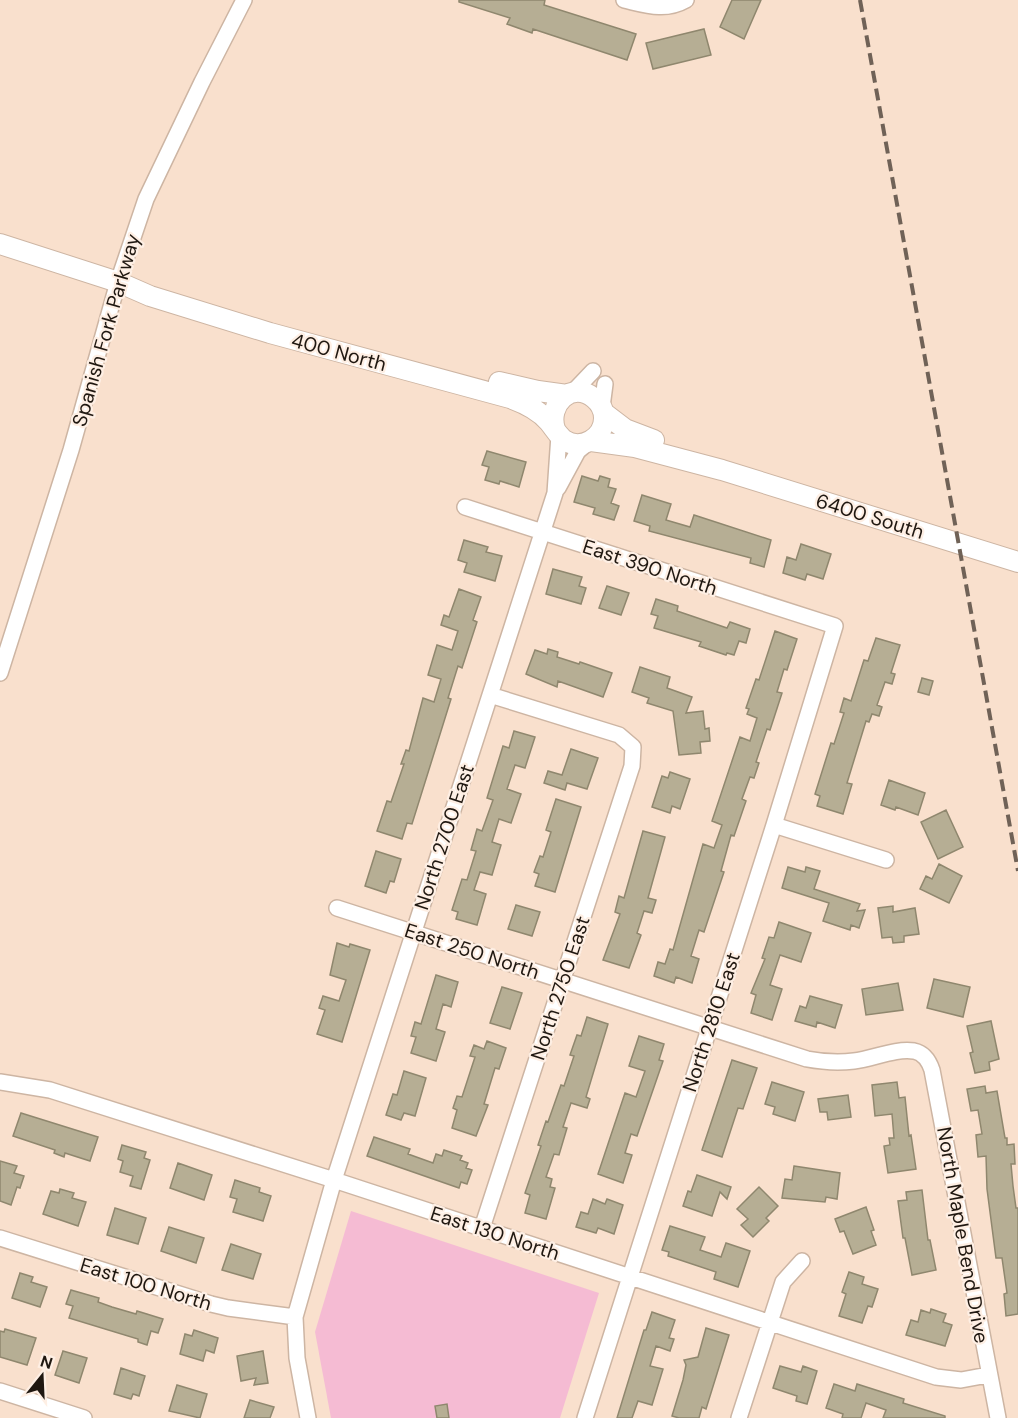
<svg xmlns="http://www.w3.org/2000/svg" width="1018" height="1418" font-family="'DM Sans',sans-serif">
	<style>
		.green { fill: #f5bbd3 }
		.building { fill: #b6ae94; stroke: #8f876e; stroke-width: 1.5 }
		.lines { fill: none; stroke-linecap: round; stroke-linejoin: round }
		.minor-casing { stroke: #cdb5a3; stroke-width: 18 }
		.major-casing { stroke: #cdb5a3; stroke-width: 22 }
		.minor { stroke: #fff; stroke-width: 15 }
		.major { stroke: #fff; stroke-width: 20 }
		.rail { stroke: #706257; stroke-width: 4; stroke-dasharray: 12 6; stroke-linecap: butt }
		.labels { text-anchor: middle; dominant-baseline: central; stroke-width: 4.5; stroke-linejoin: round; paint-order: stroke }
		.street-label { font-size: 20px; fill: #201811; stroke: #feefe4 }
	</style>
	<rect width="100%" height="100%" fill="#f9e0cd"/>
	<!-- green -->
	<path class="green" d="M351 1211 599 1293 560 1418H331L315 1332Z"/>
	<!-- building -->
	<path class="building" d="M459 0H545L544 5 636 34 627 60 533 29 532 33 507 24 510 18 459 2Z
		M732 0H761L744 39 720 27Z
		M704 29 711 55 653 69 646 43Z
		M487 451 526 462 519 487 500 481 499 484 485 480 489 467 482 465Z
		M582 476 598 481 600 476 610 479 608 487 616 489 611 503 619 506 614 520 593 514 595 508 574 502Z
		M642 495 671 504 666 520 690 527 694 515 771 540 764 567 750 563 751 558 649 531 650 526 634 521Z
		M464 540 488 547 486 552 502 556 495 581 464 572 467 563 458 560Z
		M801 544 831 554 823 579 807 574 805 580 783 573 787 557 796 560Z
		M553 569 582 577 579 586 586 588 581 604 546 594Z
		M607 586 629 593 621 615 599 608Z
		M459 589 481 597 473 620 477 622 462 668 458 666 448 698 451 699 412 824 407 823 402 839 377 831 387 801 391 802 404 764H401L406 750 409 751 423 698 434 702 441 679 428 675 437 645 452 650 458 631 441 625 444 615 449 617Z
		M656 599 678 606 677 611 727 628 730 622 750 629 746 643 739 641 734 655 727 653 726 655 699 646 701 642 654 628 658 616 651 614Z
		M775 631 797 639 787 670 784 669 777 692 782 693 770 730 767 729 756 762 759 763 754 778 750 777 742 799 746 801 734 836 731 835 721 871 724 872 704 932 699 930 691 956 699 959 692 983 676 977 674 983 654 976 658 962 665 964 670 949 673 950 703 844 714 848 722 825 712 821 740 737 750 741 757 718 747 714 749 709 746 708 756 679 759 680Z
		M876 638 900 645 891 673 895 674 892 684 885 682 877 705 882 707 879 716 872 714 869 722 866 721 847 783 852 784 843 814 817 806 820 796 815 794 831 743 834 744 844 713 840 712 844 698 851 701 864 660 868 661Z
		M548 649 558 652 557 657 579 664 580 662 612 673 603 697 558 681 557 687 526 674 535 650 547 654Z
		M640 667 670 677 667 688 692 697 686 713 703 711 705 729 709 728 710 741 700 742 701 753 679 755 673 711 647 703 649 698 632 692Z
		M922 678 933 681 929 695 918 692Z
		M514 731 535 737 525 768 515 765 507 789 521 794 511 823 499 819 492 842 501 845 492 875 480 872 474 890 486 894 477 925 456 919 458 912 452 910 462 879 467 880 476 851 471 850 477 829 482 831 493 800 487 798 503 746 509 748Z
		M571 749 598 758 587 789 567 783 565 790 544 783 548 771 562 775Z
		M670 772 690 779 680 809 672 806 670 813 652 807 662 776 668 778Z
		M889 780 925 793 918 815 896 807 895 810 881 805Z
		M556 799 581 807 555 892 535 886 539 874 534 872 540 856 543 857 551 832 546 830Z
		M946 810 963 847 938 859 921 822Z
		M643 831 665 837 648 898 656 900 652 913 644 911 637 933 641 935 629 968 603 960 620 914 615 912 619 896 624 898Z
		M376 851 401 859 394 882 390 881 386 893 365 886Z
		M939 864 962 876 949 903 920 889 926 876 932 879Z
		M788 867 805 872 806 867 820 871 814 889 860 904 857 911 865 910 859 928 851 925 850 930 823 921 829 903 782 888Z
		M516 905 540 912 532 936 508 929Z
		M893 906V912L915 908 919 934 904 936V942L893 943 892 937 882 938 878 908Z
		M779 922 811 933 801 962 780 955 770 985 782 989 772 1020 751 1013 756 995 751 993 765 959 762 958 769 937 774 938Z
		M337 943 349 947 350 944 370 950 342 1042 317 1034 325 1010 319 1008 323 996 339 1001 346 980 330 975Z
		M436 975 458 982 451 1007 443 1004 436 1029 445 1032 436 1061 411 1053 416 1037 411 1036 415 1022 421 1024Z
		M934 979 970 987 963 1017 927 1008Z
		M898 983 903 1010 866 1015 862 989Z
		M502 987 522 993 510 1029 490 1023Z
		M810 996 842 1005 835 1028 817 1022 816 1027 795 1021 800 1006 806 1008Z
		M587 1017 608 1024 586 1097 590 1099 587 1108 571 1103 563 1127 567 1128 559 1155 554 1154 546 1177 552 1179 550 1187 555 1188 546 1219 525 1213 530 1195 525 1193 541 1146 538 1145 546 1121 548 1122 561 1085 564 1086 574 1056 570 1055 577 1035 581 1036Z
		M991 1021 999 1059 989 1062 990 1070 975 1073 970 1053 973 1052 967 1026Z
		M639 1036 664 1044 659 1060 663 1061 637 1136 631 1134 625 1153 632 1155 623 1183 598 1174 625 1093 636 1097 645 1071 629 1066Z
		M487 1041 506 1048 499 1069 495 1068 484 1104 488 1105 476 1136 452 1128 457 1110 453 1108 457 1096 462 1097 475 1057 470 1056 474 1045 484 1049Z
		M732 1060 757 1068 743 1109 738 1108 722 1157 702 1150Z
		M404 1071 426 1078 415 1116 404 1113 401 1120 386 1115 393 1094 397 1095Z
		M772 1082 804 1092 795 1121 773 1114 775 1107 765 1104Z
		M897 1082 899 1098 905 1097 909 1136 911 1135 916 1169 888 1173 884 1146 890 1145 889 1138H894L892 1114 875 1116 872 1085Z
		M985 1086 986 1093 997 1091 1005 1138H1007V1145L1014 1144 1015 1164H1011L1013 1186 1016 1208H1018V1314L1006 1316 1004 1294 1007 1293 1002 1258H996L987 1189 986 1156 978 1157 976 1135 982 1134 978 1110 971 1111 967 1089Z
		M848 1095 851 1117 828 1120 827 1112H820L818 1099Z
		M21 1113 98 1137 90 1161 65 1153 64 1157 54 1153 55 1150 13 1136Z
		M374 1137 410 1149 408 1154 433 1163 436 1154 442 1156 444 1150 462 1156 460 1160 468 1163 466 1168 472 1170 467 1184 461 1182 459 1188 367 1156Z
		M122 1145 146 1152 144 1158 150 1160 141 1189 130 1186 133 1176 120 1172 123 1161 118 1159Z
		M0 1161 17 1166 14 1173 24 1176 20 1188 17 1187 11 1205 0 1201Z
		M178 1163 212 1175 204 1200 170 1188Z
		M794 1166 840 1173 837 1199 826 1197 825 1202 782 1198 785 1179 792 1180Z
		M697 1175 731 1187 727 1199 720 1192 712 1216 683 1206 688 1191 691 1192Z
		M235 1180 260 1188 259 1192 271 1196 263 1221 233 1212 237 1199 230 1197Z
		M759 1187 778 1206 766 1218 769 1221 753 1237 741 1225 748 1219 737 1209Z
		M60 1189 74 1193 72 1198 86 1202 78 1226 43 1214 51 1191 59 1193Z
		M922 1190 928 1240H930L936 1270 912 1275 905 1238H903L898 1201 907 1200 906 1192Z
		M593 1199 605 1204 607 1199 623 1205 614 1234 598 1228 596 1233 576 1227 581 1212 588 1214Z
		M866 1207 874 1230 871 1231 876 1245 853 1254 844 1231 840 1232 835 1219Z
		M115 1208 146 1218 138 1244 107 1235Z
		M670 1226 705 1237 700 1250 721 1257 726 1243 750 1251 738 1287 714 1279 716 1272 668 1256 669 1252 662 1250Z
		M169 1227 204 1238 196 1263 161 1251Z
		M231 1244 261 1254 253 1279 222 1270Z
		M849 1272 864 1277 862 1284 878 1289 872 1307 868 1306 862 1323 839 1316 846 1294 842 1292Z
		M20 1273 33 1277 31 1282 47 1287 40 1307 12 1298Z
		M71 1290 99 1298 98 1302 112 1307 136 1314 137 1311 163 1319 158 1333 151 1331 147 1345 138 1342V1339L69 1318 73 1306 66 1304Z
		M931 1309 946 1314 943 1322 952 1325 945 1346 906 1335 911 1320 918 1322 921 1310 930 1313Z
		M652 1312 675 1320 669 1338 674 1339 670 1351 656 1346 650 1366 663 1369 652 1405 638 1401 632 1418H617L644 1330H646Z
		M706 1328 729 1335 706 1409 702 1407 699 1418H679L672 1416 683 1380 686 1365 684 1360 698 1357Z
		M5 1329 36 1338 27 1365 0 1357V1331L4 1332Z
		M194 1330 218 1338 214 1353 206 1350 203 1361 180 1354 185 1334 192 1336Z
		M63 1351 87 1358 79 1383 55 1375Z
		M263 1351 268 1383 254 1385 256 1378 241 1381 237 1356Z
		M780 1366 801 1372 803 1366 817 1371 807 1404 796 1401 797 1396 773 1388Z
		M121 1368 145 1376 139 1396 133 1394 131 1399 114 1394Z
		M834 1384 855 1391 857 1384 904 1399 903 1403 945 1416V1418H883L886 1410 866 1403 861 1418H842L843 1414 826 1408Z
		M177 1385 207 1394 200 1418 169 1411Z
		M250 1400 274 1407 270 1418H244Z
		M447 1404 449 1418H437L435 1406Z"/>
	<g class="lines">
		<!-- minor casing -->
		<g class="minor-casing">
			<path id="minor" d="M624 0C646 5 665 12 686 0
				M573 392 593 371
				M602 407 605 384
				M558 488 578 451 590 441
				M465 507 835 626 774 825 585 1418
				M0 673 71 450 118 282 146 199 202 82 244 0
				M774 825 886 860
				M337 908 807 1059C823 1062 838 1063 854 1061 873 1059 895 1048 914 1051 924 1053 929 1061 932 1070L998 1418
				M0 1082 50 1090 334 1180 936 1377 961 1380 988 1375
				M482 1228 632 766 633 747 619 735 490 695
				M0 1238 211 1304 228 1308 295 1317
				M0 1391 84 1418
				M308 1418 297 1358 295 1317 334 1180 555 493 559 435
				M739 1418 783 1282 802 1261"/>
		</g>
		<!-- major casing -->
		<g class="major-casing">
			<path id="major" d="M0 244 118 282 150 296 270 333 510 398C524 403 539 410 549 422 554 428 558 435 564 440 581 451 604 438 604 418 604 410 600 403 594 398 571 380 547 405 555 429
				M499 382 538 391 567 395
				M604 413 625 429 654 440
				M591 441 635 447 722 470 1018 562"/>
		</g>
		<!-- minor -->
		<use href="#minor" class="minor"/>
		<!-- major -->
		<use href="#major" class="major"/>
		<!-- rail -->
		<path class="rail" d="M860 0 1018 871"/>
	</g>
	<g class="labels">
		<!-- street labels -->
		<g class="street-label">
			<text transform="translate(106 330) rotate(-74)">Spanish Fork Parkway</text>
			<text transform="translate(339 352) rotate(15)">400 North</text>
			<text transform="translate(870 516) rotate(17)">6400 South</text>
			<text transform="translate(650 567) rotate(18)">East 390 North</text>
			<text transform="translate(444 837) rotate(-72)">North 2700 East</text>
			<text transform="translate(472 951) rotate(18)">East 250 North</text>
			<text transform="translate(560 988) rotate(-72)">North 2750 East</text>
			<text transform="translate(711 1022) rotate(-72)">North 2810 East</text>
			<text transform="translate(495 1233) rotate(18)">East 130 North</text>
			<text transform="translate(963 1235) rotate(80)">North Maple Bend Drive</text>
			<text transform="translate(146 1284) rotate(17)">East 100 North</text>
		</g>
	</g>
	<!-- north arrow -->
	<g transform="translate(42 1376) rotate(18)" stroke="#feefe4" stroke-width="4.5" paint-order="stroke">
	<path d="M0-4.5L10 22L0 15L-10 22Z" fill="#201811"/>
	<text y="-9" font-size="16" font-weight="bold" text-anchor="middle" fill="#201811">N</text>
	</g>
</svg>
